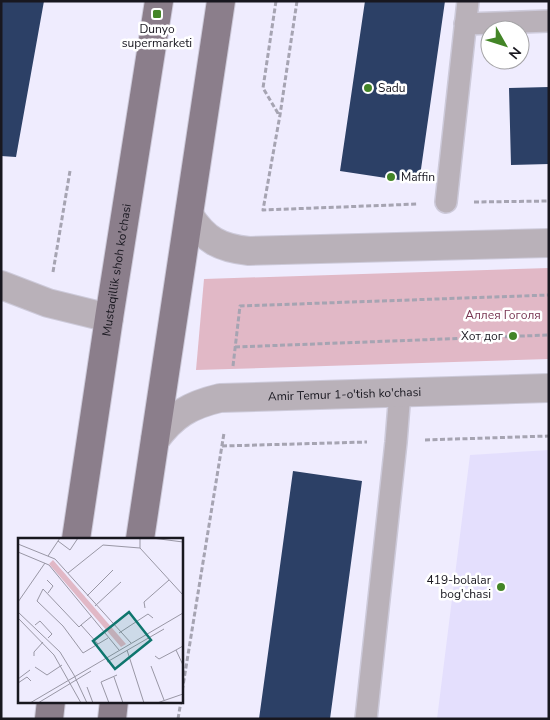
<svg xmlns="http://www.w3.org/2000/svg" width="550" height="720" font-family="'Nunito Sans',sans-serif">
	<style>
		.built { fill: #e4dffd }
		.green { fill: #e1b8c6 }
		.building { fill: #2c4066 }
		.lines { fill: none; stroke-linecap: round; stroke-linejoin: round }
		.service-casing { stroke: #cdcada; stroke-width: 24 }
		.minor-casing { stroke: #cdcada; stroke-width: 30 }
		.primary-casing { stroke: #cdcada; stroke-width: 30 }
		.path { stroke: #a6a4b2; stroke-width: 3; stroke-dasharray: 5 2.5; stroke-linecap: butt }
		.service { stroke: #b9b1b9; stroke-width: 21 }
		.minor { stroke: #b9b1b9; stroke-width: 28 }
		.primary { stroke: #8b7e8b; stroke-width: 28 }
		.poi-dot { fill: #438527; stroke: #fff; stroke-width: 2 }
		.labels { text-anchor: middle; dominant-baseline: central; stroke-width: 5; stroke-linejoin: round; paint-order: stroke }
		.poi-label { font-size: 12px; fill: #18171f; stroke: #fff; text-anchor: start }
		.street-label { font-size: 12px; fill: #18171f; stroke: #fff }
		.park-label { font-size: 12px; fill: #773451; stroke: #fff }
		.inset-road { fill: none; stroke: #9997a5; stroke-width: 1 }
		.view { fill: #0f766e; fill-opacity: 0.15; stroke: #0f766e; stroke-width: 2.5 }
		.inset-edge { fill: none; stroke: #18171f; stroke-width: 2.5 }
	</style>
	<rect width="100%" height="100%" fill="#efecfe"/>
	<!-- built -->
	<path class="built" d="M549 450V719H437L470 455Z"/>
	<!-- green -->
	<path class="green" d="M549 268V359L196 370 204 279Z"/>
	<!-- building -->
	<path class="building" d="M1 1H44L16 157 1 156Z
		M365 1H445L419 183 340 171Z
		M549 87V164L511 165 509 88Z
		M293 471 362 481 330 719H259Z"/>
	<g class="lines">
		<!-- service casing -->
		<g class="service-casing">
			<path id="service" d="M465 24 549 21
				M446 202 468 1
				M366 719 396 442 400 392"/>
		</g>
		<!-- minor casing -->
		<g class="minor-casing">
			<g id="minor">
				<path d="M189 215C205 240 220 248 249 251L549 243"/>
				<path d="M1 285 48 303 109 318"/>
				<path id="s1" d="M155 440C173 415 190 405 220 398L549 388"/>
			</g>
		</g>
		<!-- primary casing -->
		<g class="primary-casing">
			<g id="primary">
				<path id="s2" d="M76 539 109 318 159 1"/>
				<path d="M140 539 221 1"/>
				<path d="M49 719 51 701"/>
				<path d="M112 719 114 701"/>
			</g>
		</g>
		<!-- path -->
		<path class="path" d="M276 1 263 88 279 115
			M297 1 280 115 263 210 418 204
			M474 202 549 201
			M53 272 70 171
			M235 347 549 335
			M233 366 240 306 549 295
			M425 440 549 436
			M222 446 367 442
			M181 698 224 433
			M178 719 181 701"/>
		<!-- service -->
		<use href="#service" class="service"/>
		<!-- minor -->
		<use href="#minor" class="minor"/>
		<!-- primary -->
		<use href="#primary" class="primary"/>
	</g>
	<!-- markers -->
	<g class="poi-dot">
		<rect x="152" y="9" width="10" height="10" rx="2.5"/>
		<circle cx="368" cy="88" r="5"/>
		<circle cx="391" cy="177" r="5"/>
		<circle cx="513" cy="336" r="5"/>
		<circle cx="501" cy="587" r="5"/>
	</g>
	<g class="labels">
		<!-- poi labels -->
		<g class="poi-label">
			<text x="157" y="29" text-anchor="middle">Dunyo<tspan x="157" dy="14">supermarketi</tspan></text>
			<text x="378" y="88">Sadu</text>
			<text x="401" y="177">Maffin</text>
			<text x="503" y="336" text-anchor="end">Хот дог</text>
			<text x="491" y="580" text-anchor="end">419-bolalar<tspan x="491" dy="14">bog'chasi</tspan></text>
		</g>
		<!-- street labels -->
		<g class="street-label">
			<text stroke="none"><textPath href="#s2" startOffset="272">Mustaqillik shoh ko'chasi</textPath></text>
			<text stroke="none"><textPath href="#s1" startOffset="204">Amir Temur 1-o'tish ko'chasi</textPath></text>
		</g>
		<!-- park labels -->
		<g class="park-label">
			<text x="503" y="315">Аллея Гоголя</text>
		</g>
	</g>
	<!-- overview -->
	<g transform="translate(18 538)">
		<rect width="165" height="165" fill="#efecfe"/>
		<path d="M35 22 108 106 103 109 31 26Z" fill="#e1b8c6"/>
		<path class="inset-road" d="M122 0V10L165 57M134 0 165 4M40 3 52 12 60 0M0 6 37 21 113 105M0 14 31 27 101 112M30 18 42 0M50 35 85 7 122 10M29 42 35 48 30 55M69 58 95 32M0 64 27 25M77 68 103 44M127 70 126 64 151 42M0 74 42 114 56 137 69 165M74 78 63 87 80 106M0 80 36 117 63 165M17 87 22 83 34 96 30 100M63 87 61 89 25 51 19 63 45 88 65 115 90 100M101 95 130 76 135 80M165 108 158 112 165 127M109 112 126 165M16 118V114L25 104M137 118 141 121 158 112M89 124 146 91M133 128 146 162M17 129 29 137 44 127M96 139 105 165M0 141 12 132M0 145 9 139 13 143M69 149 75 165M12 165 165 75M20 165 73 133M91 165 83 144 99 137M139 165 165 156"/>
		<path class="view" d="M111 74 133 102 97 131 75 103Z"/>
		<rect width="165" height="165" class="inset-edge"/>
	</g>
	<!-- border -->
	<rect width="550" height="720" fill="none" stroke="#18171f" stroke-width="5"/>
	<!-- north arrow -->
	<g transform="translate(505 45) rotate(129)"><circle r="24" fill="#ffffff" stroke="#a3a2a5"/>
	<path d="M0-4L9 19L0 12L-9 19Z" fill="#438527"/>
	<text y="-8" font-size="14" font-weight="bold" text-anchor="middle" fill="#18171f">N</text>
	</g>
</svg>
